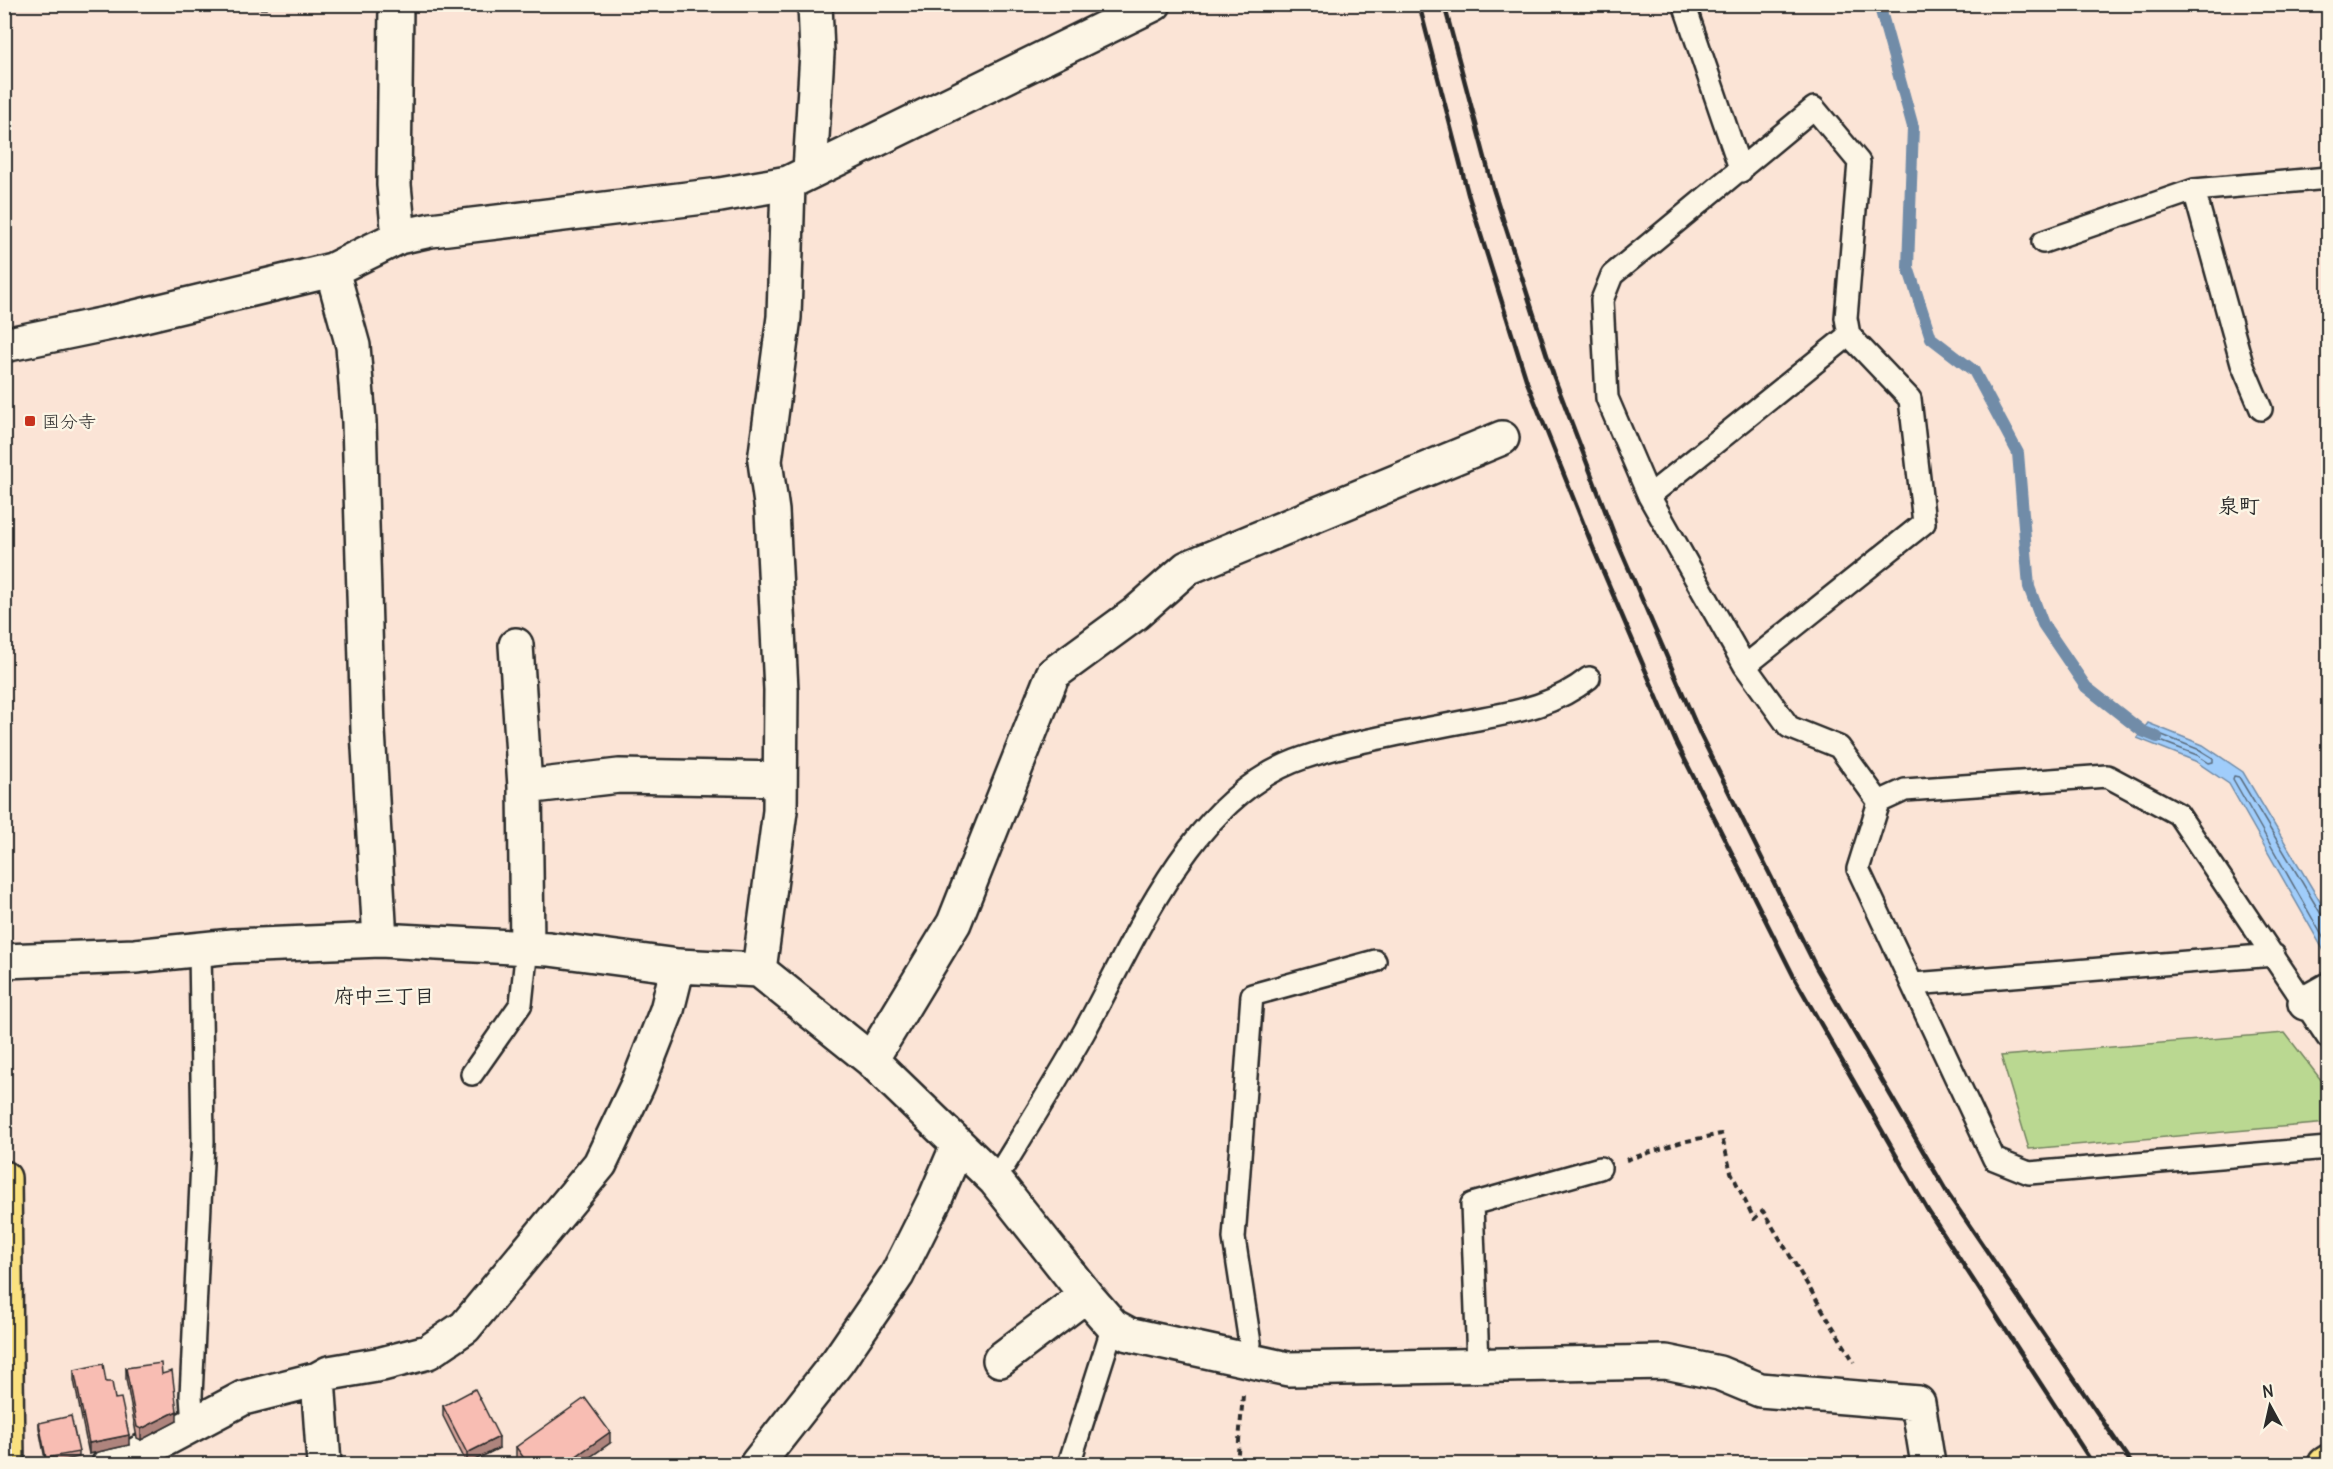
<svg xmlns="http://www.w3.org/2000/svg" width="2333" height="1469" font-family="Delius,'Klee One',sans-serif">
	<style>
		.green { fill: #bad891; stroke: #72825e; stroke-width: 1.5 }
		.water { fill: #a0cdfb; stroke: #718ca8; stroke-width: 1.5 }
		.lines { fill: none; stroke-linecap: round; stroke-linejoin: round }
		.shore { stroke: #5a6c7e; stroke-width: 1.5 }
		.stream { stroke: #718ca8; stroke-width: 12 }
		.lane-casing { stroke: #2b2b2b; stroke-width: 26 }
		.street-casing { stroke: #2b2b2b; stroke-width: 38 }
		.primary-casing { stroke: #2b2b2b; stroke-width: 38 }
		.highway-casing { stroke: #2b2b2b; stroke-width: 38 }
		.path { stroke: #2b2b2b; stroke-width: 4; stroke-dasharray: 6 4.5; stroke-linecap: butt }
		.lane { stroke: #fcf5e5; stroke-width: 21 }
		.street { stroke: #fcf5e5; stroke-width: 33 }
		.primary { stroke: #fae180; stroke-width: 33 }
		.highway { stroke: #fae180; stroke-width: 33 }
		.rail { stroke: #2b2b2b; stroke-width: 4.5 }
		.wall { fill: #d5a39a; stroke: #2b2b2b; stroke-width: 1.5 }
		.shaded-wall { fill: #ae847d; stroke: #2b2b2b; stroke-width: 1.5 }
		.building { fill: #f8bdb3; stroke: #2b2b2b; stroke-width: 1.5 }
		.poi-dot { fill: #c8321e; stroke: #fcf5e5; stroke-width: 2 }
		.labels { text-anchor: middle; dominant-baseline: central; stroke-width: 5; stroke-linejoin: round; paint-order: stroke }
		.poi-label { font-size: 18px; fill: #2b2b2b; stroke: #fcf5e5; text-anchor: start }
		.neighbourhood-label { font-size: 20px; font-weight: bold; fill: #2b2b2b; stroke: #fcf5e5 }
		.quarter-label { font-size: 21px; font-weight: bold; fill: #2b2b2b; stroke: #fcf5e5 }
	</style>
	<rect width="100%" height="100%" fill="#fbe4d6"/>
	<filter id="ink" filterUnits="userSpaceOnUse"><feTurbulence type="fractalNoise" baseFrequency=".0167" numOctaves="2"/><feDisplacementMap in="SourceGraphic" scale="12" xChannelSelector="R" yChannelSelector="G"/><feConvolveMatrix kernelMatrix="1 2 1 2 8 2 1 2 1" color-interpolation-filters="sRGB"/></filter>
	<g filter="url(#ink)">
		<!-- green -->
		<path class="green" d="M2285 1033 2328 1089V1123L2029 1149 2001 1056Z"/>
		<!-- water -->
		<path class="water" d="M2148 723 2203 745 2243 772 2328 915V958L2229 784 2195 761 2137 738Z"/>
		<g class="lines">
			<!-- shore -->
			<path class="shore" d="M2152 731 2200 750 2213 758V762L2209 763 2197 755 2150 737 2148 733Z
				M2328 917 2321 914 2239 777 2234 776 2233 779 2328 946"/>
			<!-- stream -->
			<path class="stream" d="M1879 4 1913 127 1908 267 1931 338 1974 371 2018 453 2029 587 2043 624 2086 687 2142 731 2157 737"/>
			<!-- lane casing -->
			<g class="lane-casing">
				<path id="lane" d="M1684 4 1741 171
					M2194 190 2242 364 2261 409
					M2043 242 2194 190 2328 178
					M1649 496 1849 335
					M1745 666 1924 523 1910 399 1849 335 1846 318 1859 162 1814 108 1612 275 1602 300 1607 398 1649 496 1745 666 1789 727 1839 747 1879 802
					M1914 984 2274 955
					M2328 1038 2178 814 2107 776 1905 790 1879 802 1858 869 1994 1159 2029 1173 2328 1148
					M472 1074 521 1004 527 947
					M995 1180C1025 1131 1056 1082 1084 1032 1136 938 1192 795 1303 758 1356 740 1413 732 1467 721 1513 712 1551 708 1589 678
					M1246 1361 1250 1343 1234 1238 1252 995 1375 961
					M1478 1363 1472 1204 1600 1168
					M193 1425 191 1396 203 1141 200 949
					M1069 1464 1113 1326"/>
			</g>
			<!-- street casing -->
			<g class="street-casing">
				<path id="street" d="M396 4 394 185 399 237
					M810 171 817 53 815 4
					M332 270 353 346 359 422 368 730 380 940
					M4 345 115 322 332 270 399 237 431 230 720 195 788 183 1154 4
					M516 645 525 787 527 947
					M525 787 619 776 780 779
					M4 961 135 956 232 946 380 940 549 949 678 966 759 970 871 1060 995 1180 1086 1295 1113 1326 1128 1334 1288 1369 1666 1362 1719 1373 1760 1390 1918 1403 1928 1464
					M759 970 780 811 781 690 772 511 765 461 784 317 788 183
					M2305 1003 2328 990
					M871 1060 954 923 1053 674 1135 614 1187 568 1502 438
					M1000 1360 1086 1295
					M318 1379 324 1464
					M109 1464 130 1458 243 1398 318 1379 329 1373 382 1364 428 1352 465 1327 600 1164 638 1084 667 1010 678 966
					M757 1464 838 1361 897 1275 935 1199 958 1145"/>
			</g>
			<!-- primary casing -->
			<g class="primary-casing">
				<path id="primary" d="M2325 1464 2328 1462"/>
			</g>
			<!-- highway casing -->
			<g class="highway-casing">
				<path id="highway" d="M4 1178 7 1464"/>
			</g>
			<!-- path -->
			<path class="path" d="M1626 1160 1682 1142 1721 1134 1731 1172 1754 1219 1763 1211 1854 1362
				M1237 1464 1243 1395"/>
			<!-- lane -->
			<use href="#lane" class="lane"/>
			<!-- street -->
			<use href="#street" class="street"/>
			<!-- primary -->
			<use href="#primary" class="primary"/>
			<!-- highway -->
			<use href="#highway" class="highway"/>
			<!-- rail -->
			<path class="rail" d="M1419 4 1468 194 1527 382 1594 550 1676 742 1795 979 1927 1209 2093 1464
				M1444 4 1493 188 1554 377 1616 539 1701 736 1816 967 1948 1194 2132 1464"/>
		</g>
		<!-- wall -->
		<path class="wall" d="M86 4H267V9Z
			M126 1368 177 1421 141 1440 137 1438 126 1379Z
			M74 1370 106 1382 115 1399 129 1445 89 1454 74 1380Z
			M443 1406 499 1448 467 1464 443 1416Z
			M39 1423 79 1452V1457L46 1464 39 1428Z
			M610 1443 580 1464H520L516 1458V1447Z"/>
		<!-- shaded-wall -->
		<path class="shaded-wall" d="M177 1411V1421L141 1440V1429Z
			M610 1432V1443L580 1464H565Z
			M129 1435V1445L89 1454V1443Z
			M499 1437V1448L467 1464V1453Z"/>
		<!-- building -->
		<path class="building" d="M161 1363 162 1374 172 1371 177 1411 141 1429 137 1427 126 1368Z
			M103 1364 106 1382H112L115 1399 121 1398 129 1435 89 1443 74 1370Z
			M475 1389 499 1437 467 1453 443 1406Z
			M585 1398 610 1432 565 1464H528L516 1447Z
			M71 1416 79 1452 46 1458 39 1423Z"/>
	</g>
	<!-- markers -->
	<rect class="poi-dot" x="24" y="415" width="12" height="12" rx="3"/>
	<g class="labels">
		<!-- poi labels -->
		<g class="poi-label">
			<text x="42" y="421">国分寺</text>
		</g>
		<!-- neighbourhood labels -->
		<g class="neighbourhood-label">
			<text x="384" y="995">府中三丁目</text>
		</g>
		<!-- quarter labels -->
		<g class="quarter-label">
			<text x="2239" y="505">泉町</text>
		</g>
	</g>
	<!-- margin -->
	<rect width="2333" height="1469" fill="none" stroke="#fcf5e5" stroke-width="24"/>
	<rect x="12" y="12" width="2309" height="1445" fill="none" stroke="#2b2b2b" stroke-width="2" filter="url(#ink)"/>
	<!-- north arrow -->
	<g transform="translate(2270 1406) rotate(352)" stroke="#fcf5e5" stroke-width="4.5" paint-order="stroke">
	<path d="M0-4.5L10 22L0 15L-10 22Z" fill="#2b2b2b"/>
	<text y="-9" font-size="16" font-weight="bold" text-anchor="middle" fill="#2b2b2b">N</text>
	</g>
</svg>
